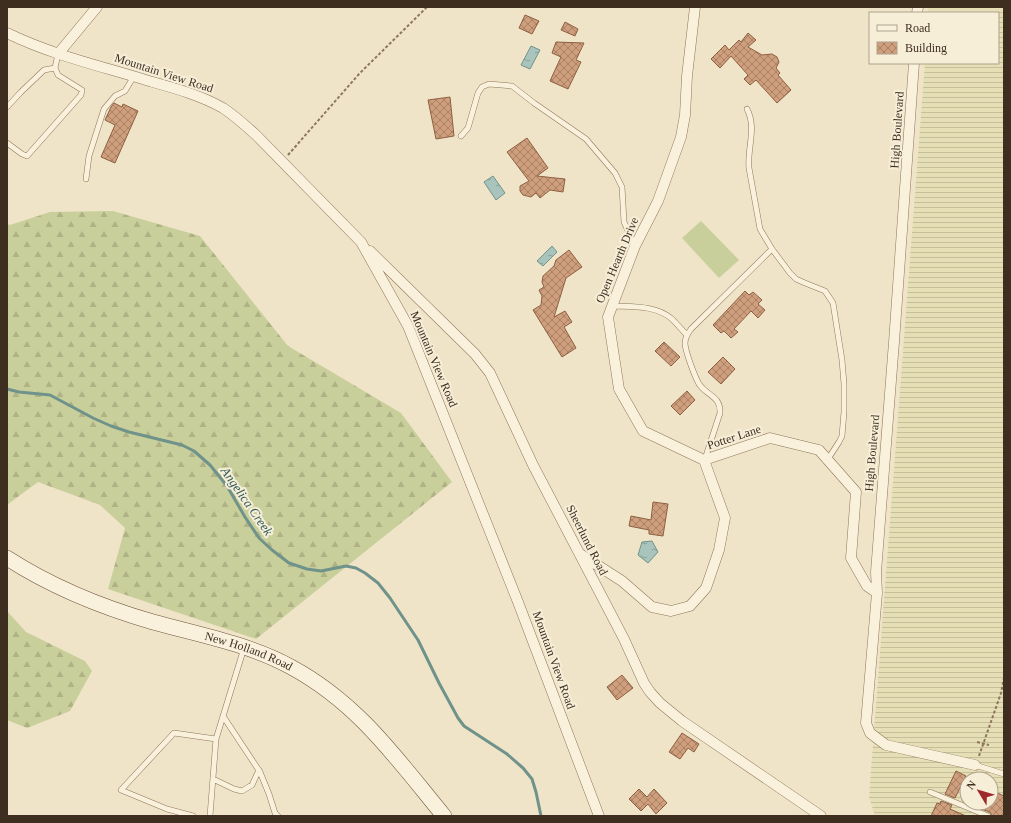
<svg xmlns="http://www.w3.org/2000/svg" width="1011" height="823" font-family="'Times New Roman',serif">
	<style>
		.farmland { fill: url(#farmland-rules); fill-rule: evenodd }
		.green { fill: #c9cf9b }
		.forest { fill: url(#forest-firs) }
		.water { fill: url(#water-ripples); stroke: #6f938a }
		.lines { fill: none; stroke-linecap: round; stroke-linejoin: round }
		.stream { stroke: #6f938a; stroke-width: 3 }
		.building { fill: url(#building-cross-hatch); stroke: #8d5f41 }
		.lane-casing { stroke: #8d765c; stroke-width: 6 }
		.street-casing { stroke: #8d765c; stroke-width: 11 }
		.secondary-casing { stroke: #6f573f; stroke-width: 16 }
		.path { stroke: #8d765c; stroke-width: 2; stroke-dasharray: 3 2; stroke-linecap: butt }
		.lane { stroke: #faf1dc; stroke-width: 5 }
		.street { stroke: #faf1dc; stroke-width: 10 }
		.secondary { stroke: #faf1dc; stroke-width: 15 }
		.labels { text-anchor: middle; dominant-baseline: central; stroke-width: 4; stroke-linejoin: round; paint-order: stroke }
		.street-label { font-size: 12px; fill: #3d2e20; stroke: #f7eed8 }
		.water-label { font-size: 13px; font-style: italic; fill: #2f5d5a; stroke: #f7eed8 }
	</style>
	<defs>
		<pattern id="farmland-rules" width="6" height="5" patternUnits="userSpaceOnUse"><rect width="6" height="5" fill="#e6deb5"/><path d="M0 2.5h6" fill="none" stroke="#c6bf9b"/></pattern>
		<pattern id="forest-firs" width="22" height="20" patternUnits="userSpaceOnUse"><rect width="22" height="20" fill="#c9cf9b"/><path d="M5 1l3.5 6h-7zM16 11l3.5 6h-7z" fill="#aeb285"/></pattern>
		<pattern id="water-ripples" width="26" height="14" patternUnits="userSpaceOnUse"><rect width="26" height="14" fill="#a9c4bc"/><path d="M2 4q2-2 4 0t4 0M15 11q2-2 4 0t4 0" fill="none" stroke="#8ba098"/></pattern>
		<pattern id="building-cross-hatch" width="8" height="8" patternUnits="userSpaceOnUse"><rect width="8" height="8" fill="#cf9f7d"/><path d="M0 0l8 8M0 8l8-8" fill="none" stroke="#a98266"/></pattern>
	</defs>
	<rect width="100%" height="100%" fill="#f0e4c8"/>
	<!-- farmland -->
	<path class="farmland" d="M928 7H1004V816H875L869 797 925 63H998V13H928ZM967 779H991V803H967Z"/>
	<!-- green -->
	<path class="green" d="M701 221 739 260 719 278 682 238Z"/>
	<!-- forest -->
	<path class="forest" d="M113 211 200 236 288 346 401 413 452 482 256 639 108 589 125 528 100 505 38 482 7 505V224L10 225 50 212Z
		M7 611 26 632 85 661 92 671 70 711 27 728 7 720Z"/>
	<!-- water -->
	<path class="water" d="M531 46 540 50 530 69 521 65Z
		M493 176 505 193 496 200 484 182Z
		M552 246 557 252 543 266 537 261Z
		M652 541 658 552 648 563 638 555 642 542Z"/>
	<g class="lines">
		<!-- stream -->
		<path class="stream" d="M7 389 19 392 50 395 93 418 111 426 129 432 182 445 194 451 210 465 227 486 245 517 259 538 272 550 289 563 307 569 321 571 346 566 356 568 365 573 378 583 390 598 418 640 439 683 458 718 464 726 507 754 523 768 532 779 536 792 541 816"/>
	</g>
	<!-- building -->
	<path class="building" d="M525 15 539 21 532 34 519 28Z
		M565 22 578 29 575 36 561 30Z
		M748 33 756 40 748 47 762 55 772 54 777 57 779 62 776 68 780 73 778 75 791 90 777 103 756 80 750 85 744 79 748 75 731 56 720 68 711 59 725 45 729 50 739 40 741 42Z
		M556 42 584 43 576 60 581 62 568 89 550 81 561 57 552 53Z
		M450 97 454 136 436 139 428 100Z
		M114 103 122 107 123 104 138 111 115 163 101 157 115 125 105 120 111 107Z
		M527 138 548 168 537 176 565 179 563 192 550 190 540 198 536 193 531 197 523 195 520 191V186L529 181 507 152Z
		M569 250 582 267 566 278 554 317 565 311 572 322 564 327 576 348 562 357 533 310 541 305 542 296 539 290 544 287 542 282 543 276 554 266 556 260Z
		M745 291 749 295 753 292 762 300 758 304 765 310 758 318 751 311 734 329 738 332 731 338 724 331 721 333 713 325Z
		M664 342 680 357 671 366 655 351Z
		M723 357 735 369 721 384 708 372Z
		M687 391 695 400 680 415 671 406Z
		M653 502 668 504 663 536 649 534V530L629 526 631 516 651 520Z
		M622 675 633 688 617 700 607 687Z
		M682 733 699 744 694 752 688 748 680 759 669 752Z
		M956 771 966 776 955 798 945 794Z
		M639 789 647 797 654 789 667 803 656 814 648 804 641 811 629 799Z
		M991 790 1004 796V816H992L990 812 981 809 984 803H991Z
		M941 801 952 805 950 809 966 816H931L937 803 940 804Z"/>
	<g class="lines">
		<!-- lane casing -->
		<g class="lane-casing">
			<path id="lane" d="M7 107 21 92 44 70 55 68
				M747 109C757 128 747 148 749 168L760 229 772 249 790 273 796 279 805 283 825 291 833 303 842 360 844 384V412L842 436 839 442 828 459
				M461 136 468 128 478 93 482 87 489 84 512 86 534 103 586 139 615 173 622 187 624 222 635 246
				M7 143 22 154 27 156 81 95 82 90 58 75 55 68 58 54
				M86 179 89 156 104 109 115 96 125 91 134 76
				M612 306C632 307 656 305 672 319 677 324 682 330 687 335
				M705 459 720 413C721 396 707 396 699 384 695 377 685 351 685 343 685 337 688 333 691 329L772 249
				M223 716 260 772 269 794 275 813 278 816
				M975 765 1004 774
				M213 779 234 789 242 791 252 785 259 770
				M930 792 988 816
				M193 816 167 809 121 790 174 733 216 739
				M210 816 216 739 244 648"/>
		</g>
		<!-- street casing -->
		<g class="street-casing">
			<path id="street" d="M917 13 918 7
				M7 33C52 55 101 66 149 81 174 88 200 95 223 108 235 116 245 125 256 135L361 242 408 326 518 602 599 816
				M58 54 97 7
				M914 63 894 342 876 572 877 593 866 723 870 733 886 745 975 765
				M370 251 475 354 490 373 533 465 624 639 644 683 650 692 660 703 682 721 821 816
				M704 460 770 438 819 450 856 492 851 558 867 586 877 593
				M580 554 622 581 652 607 671 611 690 606 706 588 719 550 725 518 704 460 643 431 619 389 608 317 635 246 658 201 681 137 685 115 687 76 695 7"/>
		</g>
		<!-- secondary casing -->
		<g class="secondary-casing">
			<g id="secondary">
				<path id="s1" d="M7 558C52 587 101 607 153 622 200 635 249 644 291 667 358 703 397 759 444 816"/>
			</g>
		</g>
		<!-- path -->
		<path class="path" d="M288 155 359 74 427 7
			M977 742 989 745
			M979 756 1001 693 1004 678"/>
		<!-- lane -->
		<use href="#lane" class="lane"/>
		<!-- street -->
		<use href="#street" class="street"/>
		<!-- secondary -->
		<use href="#secondary" class="secondary"/>
	</g>
	<g class="labels">
		<!-- street labels -->
		<g class="street-label">
			<text transform="translate(164 73) rotate(18)">Mountain View Road</text>
			<text transform="translate(897 130) rotate(-86)">High Boulevard</text>
			<text transform="translate(617 260) rotate(-67)">Open Hearth Drive</text>
			<text transform="translate(434 359) rotate(67)">Mountain View Road</text>
			<text transform="translate(734 437) rotate(-18)">Potter Lane</text>
			<text transform="translate(872 453) rotate(-85)">High Boulevard</text>
			<text transform="translate(587 540) rotate(63)">Sheerlund Road</text>
			<text stroke="none"><textPath href="#s1" startOffset="260">New Holland Road</textPath></text>
			<text transform="translate(554 660) rotate(70)">Mountain View Road</text>
		</g>
		<!-- water labels -->
		<g class="water-label">
			<text transform="translate(247 501) rotate(55)">Angelica Creek</text>
		</g>
	</g>
	<!-- border -->
	<rect width="1011" height="823" fill="none" stroke="#3d2e20" stroke-width="16"/>
	<!-- legend -->
	<rect x="869" y="12" width="130" height="52" fill="#f7eed8" stroke="#ada18e"/>
	<rect x="877" y="25" width="20" height="6" fill="#faf1dc" stroke="#ada18e"/>
	<text x="905" y="32" font-size="12" fill="#3d2e20">Road</text>
	<rect x="877" y="42" width="20" height="12" fill="url(#building-cross-hatch)" stroke="#ada18e"/>
	<text x="905" y="52" font-size="12" fill="#3d2e20">Building</text>
	<!-- north arrow -->
	<g transform="translate(979 791) rotate(308)"><circle r="19" fill="#f7eed8" stroke="#ada18e"/>
	<path d="M0-3L7 15L0 10L-7 15Z" fill="#9e2a2b"/>
	<text y="-6" font-size="11" font-weight="bold" text-anchor="middle" fill="#3d2e20">N</text>
	</g>
</svg>
